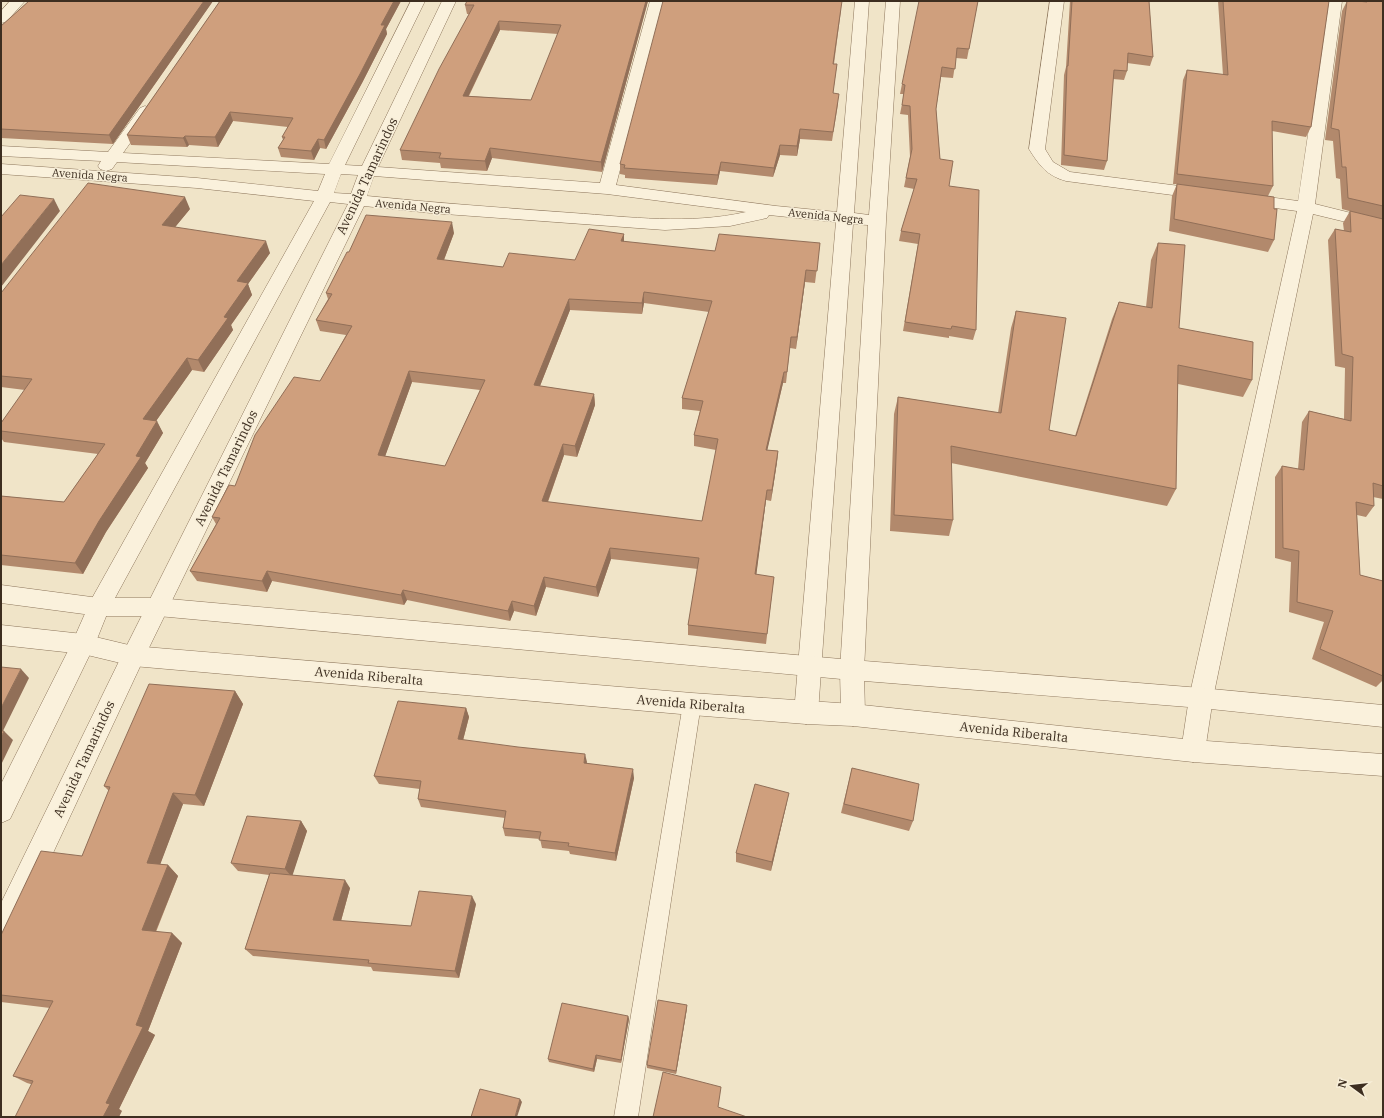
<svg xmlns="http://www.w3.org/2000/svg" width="1384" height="1118" font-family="'IBM Plex Serif',serif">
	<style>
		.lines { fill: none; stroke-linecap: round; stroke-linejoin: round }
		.service-casing { stroke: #8d765c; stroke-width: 1 }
		.minor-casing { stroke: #8d765c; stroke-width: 1 }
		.tertiary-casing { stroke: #8d765c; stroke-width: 1 }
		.service { fill: #faf1dc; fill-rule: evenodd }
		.minor { fill: #faf1dc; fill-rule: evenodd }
		.tertiary { fill: #faf1dc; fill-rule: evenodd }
		.wall { fill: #b2896c; fill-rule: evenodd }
		.shaded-wall { fill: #916f58 }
		.building { fill: #cf9f7d; stroke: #916f58; fill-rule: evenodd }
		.labels { text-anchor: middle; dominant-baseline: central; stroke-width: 3; stroke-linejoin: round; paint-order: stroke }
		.far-street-label { font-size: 11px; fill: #3d2e20; stroke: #f7eed8 }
		.street-label { font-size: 13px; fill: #3d2e20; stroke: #f7eed8 }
	</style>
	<rect width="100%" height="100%" fill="#f0e4c8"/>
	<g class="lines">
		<!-- service casing -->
		<g class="service-casing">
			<path id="service" d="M692 696 699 698 701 704 638 1117H614L683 704 685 698Z"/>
		</g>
		<!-- minor casing -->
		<g class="minor-casing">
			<path id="minor" d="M10 1H25L6 22 1 23V11Z
				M411 1H425L345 165 362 166 442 1H456L378 167 600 183 650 1H664L616 185 776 206 837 212 855 1H869L854 213 869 215 886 1H900L886 221 864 670 865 715 862 723 853 726 844 723 841 715 840 670 868 225 853 224 818 713 815 721 806 724 797 721 794 713 836 222 769 215 767 218 730 226 665 230 431 213 364 206 145 656 11 943 1 947V903L125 649 348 204 330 202 109 609 95 644 10 819 1 823V784L72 643 91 600 314 201 197 188 1 174V164L197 178 318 191 325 174 117 162 112 169 106 171 100 169 98 166 101 161 1 156V146L108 152 140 108 145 106 150 108 153 111 123 153 329 164ZM341 174 358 175 351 194 334 193ZM374 176 607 194 746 212C689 225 630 217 573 213 505 208 436 203 367 196Z
				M1050 1H1064L1045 149 1053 162 1070 172 1203 189 1209 190 1211 194 1209 198 1203 199 1066 181C1047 176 1039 165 1029 149Z
				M1328 1H1342L1315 204 1383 221V231L1313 214 1213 698 1205 751 1202 759 1193 762 1184 759 1181 751 1189 698 1297 211 1245 204 1239 203 1237 199 1239 195 1245 194 1298 201Z"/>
		</g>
		<!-- tertiary casing -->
		<g class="tertiary-casing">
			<path id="tertiary" d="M1 585 99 598H158L852 660 1201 688 1383 705V727L1201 708 852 680 158 616H99L1 603Z
				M1 625 83 634 133 646 692 693 853 704 1193 740 1383 754V776L1193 762 853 726 806 724 692 715 133 666 83 654 1 645Z"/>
		</g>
		<!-- service -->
		<use href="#service" class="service"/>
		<!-- minor -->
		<use href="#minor" class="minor"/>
		<!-- tertiary -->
		<use href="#tertiary" class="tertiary"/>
	</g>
	<!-- wall -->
	<path class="wall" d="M29 1H213L113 144 1 138V26Z
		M220 1H401L386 29 387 34 362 83 326 149 320 148 314 160 281 157 278 148 283 140 282 137 288 127 233 121 218 147 189 145 187 147 131 145 127 135Z
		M648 1 602 172 492 158 487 171 441 168 440 163 402 160 400 150 469 14H467L465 5ZM500 30 558 34 531 100 469 96Z
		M978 1 967 59 956 58 953 78 941 77 936 109 940 159 949 186 976 330 973 340 949 336V338L903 331 918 244 899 241 901 231 914 189 904 187 910 157 908 115 900 114 904 94H900L902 84Z
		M1070 1H1149L1153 57 1150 66 1127 63V71L1124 80 1113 79 1107 161 1104 170 1061 165 1064 75 1066 67Z
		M1218 1H1329L1311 127 1306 137 1272 131 1273 186 1268 196 1274 240 1268 252 1169 231 1172 196 1177 184H1173L1183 80 1187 70 1223 75Z
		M1347 1H1383V499L1373 497 1374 506 1366 517 1357 515 1360 575 1383 581V680L1376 687 1312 659 1324 622 1289 612 1291 562 1275 558V477L1282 466 1298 469 1302 422 1309 411 1344 419 1345 368 1335 366 1328 240 1335 229 1344 231 1343 223 1350 211 1360 214 1342 209 1340 179 1336 178 1333 141 1325 140 1342 11Z
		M841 10 834 64H837L833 93 838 104 832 141 800 139 797 156 780 155 773 177 720 171 717 185 625 178V175L620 174V164Z
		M190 209 175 227 270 253 248 284 252 295 231 325 233 330 204 372 192 370 156 421 163 433 145 463 148 468 106 532 83 574 1 565V496L64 502 98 454 4 442 1 438V423L25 390 1 387V293Z
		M454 233 444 260 503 267 575 260 624 234V242L715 251 820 243 815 283 805 282 796 349 790 348 786 383H783L767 450 778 451 777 462 771 501 766 500 756 575 774 577 766 644 688 635V625L698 569 611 559 598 597 546 587 536 616 514 611 510 621 407 600 404 605 272 581 267 592 197 581 190 571 216 524 212 517 235 486 320 381 346 335 320 331 316 320 328 299 326 293 349 252ZM644 303 709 312 682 398V409L700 411 694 435V446L716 450 702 521 548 502 564 455 577 457 595 405 594 394 540 386 570 310 642 314ZM412 382 480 390 445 466 385 456Z
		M1158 243 1179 328 1252 380 1243 397 1178 384 1176 489 1167 506 951 463 953 520 949 536 890 531 894 414 898 397 998 413 1011 328 1016 311 1049 430 1075 436 1112 319 1119 302 1146 307 1151 260Z
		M235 691 243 704 204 806 183 804 160 864 168 865 178 876 156 932 172 933 182 943 148 1031 155 1035 119 1109 122 1111 27 1083 13 1076 50 1008 1 1002V935L82 856 109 791 104 786Z
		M466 708 469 717 463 740 587 763 634 778 616 861 570 854 569 851 542 848 540 839 505 836 503 828 505 818 421 807 418 799 420 789 379 784 374 776Z
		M852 768 913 821 909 831 841 813Z
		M787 802 771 871 736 862V853Z
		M301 821 307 831 292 875 350 888 341 921 411 926 476 904 459 978 373 971 371 967 253 956 245 949 269 875 238 871 231 863Z
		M687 1005V1008L676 1074 647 1068V1065Z
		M628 1016 629 1019 621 1063 597 1059 594 1072 549 1062 548 1059Z"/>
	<!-- shaded-wall -->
	<path class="shaded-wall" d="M204 1H213L113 144 109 135Z
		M394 1H401L386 29 387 34 362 83 326 149 324 140 381 25Z
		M646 1H648L602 172 601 162Z
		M499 21 500 30 464 105 463 96Z
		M230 112 233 121 218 147 215 137Z
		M800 129V139L797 156V146Z
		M185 136 189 145 187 147 183 138Z
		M318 139 320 148 314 160 311 151Z
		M780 145V155L773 177 774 168Z
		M490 148 492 158 487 171 485 161Z
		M721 162 720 171 717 185 718 175Z
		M185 197 190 209 167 237 162 225Z
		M54 199 60 211 1 287V265Z
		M452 222 454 233 440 270 437 259Z
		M624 234V245L621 241Z
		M266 241 270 253 248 284 252 295 231 325 233 330 204 372 198 360 224 317 237 281Z
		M806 270 805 282 796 349 797 337Z
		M644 292V303L642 314V303Z
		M569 299 570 310 536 396 534 385Z
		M187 358 192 370 149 431 143 419Z
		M409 371 412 382 382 465 378 455Z
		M784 372 783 383 765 460 766 450Z
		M594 394 595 405 577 457 575 446Z
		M157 421 163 433 145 463 148 468 106 532 83 574 75 563 136 456Z
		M563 444 564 455 544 512 542 501Z
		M778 451 777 462 771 501 772 490Z
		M767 490 766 500 755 585V574Z
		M610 548 611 559 598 597 596 587Z
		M267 571 272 581 267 592 262 581Z
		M544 577 546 587 536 616 534 606Z
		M403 590 407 600 404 605 401 595Z
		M512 601 514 611 510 621 508 611Z
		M21 669 29 678 1 735V708Z
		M235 691 243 704 204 806 195 795Z
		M466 708 469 717 461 748 458 739Z
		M4 731 13 740 1 765V737Z
		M585 754 587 762 585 771 584 763Z
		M633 769 634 778 616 861 615 853Z
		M173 793 183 804 157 873 147 863Z
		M789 793 787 802 771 871 772 862Z
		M301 821 307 831 292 877 285 869Z
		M168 865 178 876 152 940 142 930Z
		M345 880 350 888 339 928 333 920Z
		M472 896 476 904 459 978 455 971Z
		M172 933 182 943 148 1031 155 1035 119 1109 122 1111 119 1117H103L106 1103Z
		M687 1005V1008L676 1074V1071Z
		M628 1016 629 1019 621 1063V1060Z
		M596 1055 597 1059 594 1072 593 1069Z
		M520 1099 522 1102 517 1117H515Z"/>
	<!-- building -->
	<path class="building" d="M29 1H204L109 135 1 129V26Z
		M220 1H394L381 25H385L360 74 324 140 318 139 311 151 278 148 285 137H282L293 118 230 112 215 137 185 136 183 138 127 135Z
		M467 1H646L601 162 490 148 485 161 439 158 441 153 400 150 439 69 474 5H465ZM499 21 561 25 531 100 463 96Z
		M663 1H842L833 64H837L833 93 839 94 833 132 800 129 797 146 780 145 774 168 721 162 718 175 624 168 625 165 620 164Z
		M919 1H978L969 49 957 48 955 69 942 67 936 109 940 159 953 161 949 186 979 190 976 330 952 326 951 329 905 322 920 234 901 231 917 179 906 178 912 149 910 106 902 105 905 85 902 84Z
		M1072 1H1149L1153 57 1128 53 1127 71 1114 70 1107 161 1064 155 1067 66H1068Z
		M1223 1H1329L1311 127 1272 121 1273 186 1177 174 1187 70 1228 75Z
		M1347 1H1357L1367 2 1366 1H1383V206L1348 198 1346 167H1342L1339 130 1331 128Z
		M88 183 185 197 162 225 266 241 237 281 248 283 224 317 228 318 198 360 187 358 143 419 157 421 136 456 141 457 99 521 75 563 1 555V496L64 502 105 444 1 431V423L32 379 1 376V293Z
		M1177 184 1274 197V209H1277L1274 240 1174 219Z
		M20 195 54 199 1 265V217Z
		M1350 211 1383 219V486L1373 483 1374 506 1356 502 1360 575 1383 581V676L1320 649 1333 611 1297 602 1299 551 1283 548 1282 466 1304 470 1309 411 1351 421 1353 357 1342 354 1335 229 1351 232Z
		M366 215 452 222 437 259 503 267 509 253 575 260 589 229 624 234 621 241 715 251 719 234 820 243 817 271 806 270 797 337H791L787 372H784L766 450 778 451 772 490H767L755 574 774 577 767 634 688 625 699 558 610 548 596 587 544 577 534 606 512 601 508 611 403 590 401 595 267 571 262 581 190 571 220 518 212 517 229 485 235 486 255 435 294 377 320 381 352 326 316 320 332 294 326 293 347 252H349ZM644 292 712 301 682 398 703 401 694 435 718 439 702 521 542 501 563 444 575 446 594 394 534 385 569 299 642 303ZM409 371 485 380 445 466 378 455Z
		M1158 243 1185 245 1179 328 1253 342 1252 380 1178 365 1176 489 951 446 953 520 894 515 898 397 1001 413 1016 311 1066 318 1049 430 1076 436 1119 302 1152 308Z
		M1 667 21 669 1 708Z
		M149 684 235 691 195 795 173 793 147 863 168 865 142 930 172 933 136 1025 143 1027 106 1103 110 1104 103 1117H15L33 1081 13 1076 53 1001 1 995V935L41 851 82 856 110 787 104 786Z
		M398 701 466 708 458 739 518 747 585 754 584 763 633 769 615 853 568 846 569 843 539 840 541 832 503 828 506 811 418 799 421 781 374 776Z
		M1 731H4L1 737Z
		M852 768 919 784 913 821 844 804Z
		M755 784 789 793 772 862 736 853Z
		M247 816 301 821 285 869 231 863Z
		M270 873 345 880 333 920 411 926 419 891 472 896 455 971 368 963 369 960 245 949Z
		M658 1000 687 1005 676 1071 647 1065Z
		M562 1003 628 1016 621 1060 596 1055 593 1069 548 1059Z
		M663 1072 721 1087 718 1107 747 1117H653Z
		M480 1089 520 1099 515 1117H471Z"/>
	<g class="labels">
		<!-- far-street labels -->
		<g class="far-street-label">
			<text transform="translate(90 175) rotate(4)">Avenida Negra</text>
			<text transform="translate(413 206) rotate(5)">Avenida Negra</text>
			<text transform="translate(826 216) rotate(6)">Avenida Negra</text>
		</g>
		<!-- street labels -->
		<g class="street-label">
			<text transform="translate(367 176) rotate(-65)">Avenida Tamarindos</text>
			<text transform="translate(226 468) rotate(-64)">Avenida Tamarindos</text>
			<text transform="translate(369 676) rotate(5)">Avenida Riberalta</text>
			<text transform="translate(691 704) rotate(5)">Avenida Riberalta</text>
			<text transform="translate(1014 732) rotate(6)">Avenida Riberalta</text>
			<text transform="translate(84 759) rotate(-65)">Avenida Tamarindos</text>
		</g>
	</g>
	<!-- border -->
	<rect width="1384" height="1118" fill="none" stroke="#3d2e20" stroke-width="4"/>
	<!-- north arrow -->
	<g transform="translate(1352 1086) rotate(285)" stroke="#f7eed8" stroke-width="3" paint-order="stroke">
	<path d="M0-3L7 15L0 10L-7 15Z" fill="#3d2e20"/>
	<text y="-6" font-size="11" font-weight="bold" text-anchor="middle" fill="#3d2e20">N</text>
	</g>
</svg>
